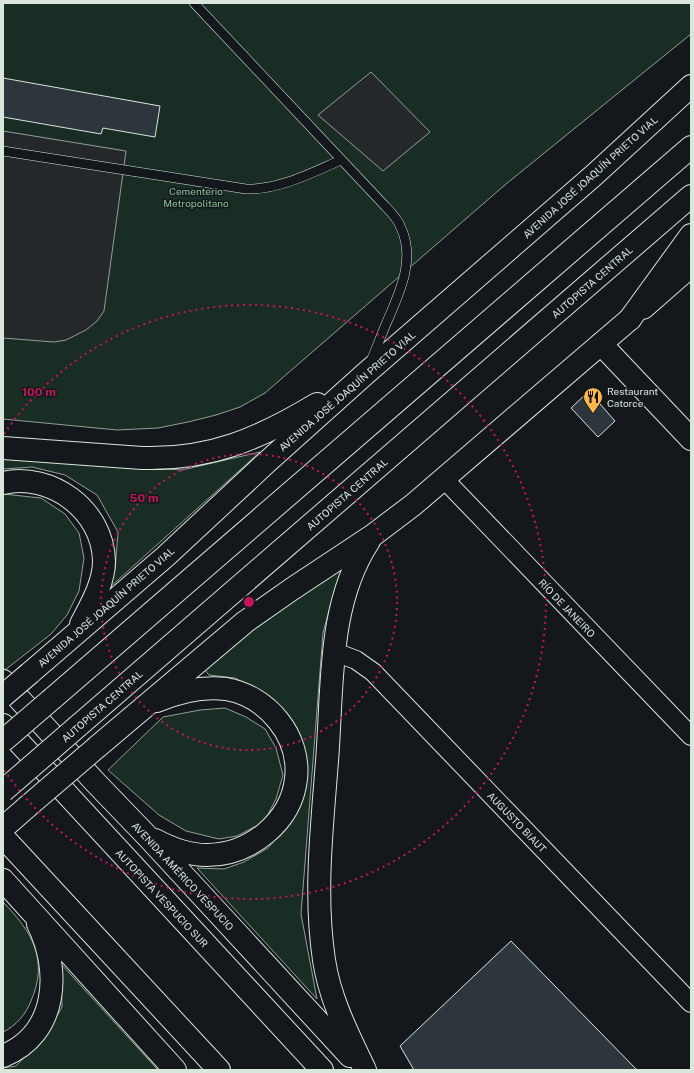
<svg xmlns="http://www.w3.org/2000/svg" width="694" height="1073" font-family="'Public Sans',sans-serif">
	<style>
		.green { fill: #1a2d24; stroke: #939e99 }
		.parking { fill: #24282b; stroke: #939e99 }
		.building { fill: #2c363c; stroke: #d8e6dc }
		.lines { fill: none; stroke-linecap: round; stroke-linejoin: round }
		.service-casing { stroke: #d8e6dc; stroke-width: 10 }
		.minor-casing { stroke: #d8e6dc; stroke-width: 20 }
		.tertiary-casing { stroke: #d8e6dc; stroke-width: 24 }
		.secondary-casing { stroke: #d8e6dc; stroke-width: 24 }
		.primary-casing { stroke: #d8e6dc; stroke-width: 24 }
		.motorway-casing { stroke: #d8e6dc; stroke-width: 24 }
		.service { stroke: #14181c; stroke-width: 9 }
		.minor { stroke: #14181c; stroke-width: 18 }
		.tertiary { stroke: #14181c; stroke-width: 22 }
		.secondary { stroke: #14181c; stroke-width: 22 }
		.primary { stroke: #14181c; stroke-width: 22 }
		.motorway { stroke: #14181c; stroke-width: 22 }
		.primary-bridge-casing { stroke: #d8e6dc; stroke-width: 24; stroke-linecap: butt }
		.motorway-bridge-casing { stroke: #d8e6dc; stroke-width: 24; stroke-linecap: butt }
		.primary-bridge { stroke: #14181c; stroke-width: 22 }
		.motorway-bridge { stroke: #14181c; stroke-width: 22 }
		.ring { fill: none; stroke: #c2185b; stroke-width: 2; stroke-dasharray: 2 4 }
		.labels { text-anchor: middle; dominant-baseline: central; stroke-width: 3; stroke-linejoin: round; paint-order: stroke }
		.street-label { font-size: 10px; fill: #d8e6dc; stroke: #14181c }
		.park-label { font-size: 10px; fill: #8ac095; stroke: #14181c }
		.poi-label { font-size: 10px; fill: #d8e6dc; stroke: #14181c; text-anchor: start }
		.centre { fill: #c2185b; stroke: #14181c; stroke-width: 2 }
		.ring-label { font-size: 12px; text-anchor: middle; font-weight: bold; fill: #c2185b; stroke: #14181c; stroke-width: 3; stroke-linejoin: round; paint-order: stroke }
	</style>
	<rect width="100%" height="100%" fill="#14181c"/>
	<!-- green -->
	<path class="green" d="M3 3H691V34L506 184 265 393 240 407 216 415 188 422 158 428 117 430 3 419Z
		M260 452 109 588 115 570 118 532 97 495 65 475 32 467 3 469V458L182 470Z
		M3 494 41 498 65 514 79 533 84 558 79 591 67 615 51 634 5 670 3 667Z
		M343 565 331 603 323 633 301 914 317 999 197 868 224 869 244 862 268 848 290 822 283 710 262 692 235 678 209 675 203 668 209 659Z
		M225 708 246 717 265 729 276 748 283 775 276 799 264 822 237 836 219 839 186 831 159 815 108 770 163 717 200 710Z
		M3 902C32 932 49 959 31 1001 26 1014 16 1026 3 1032Z
		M61 964 158 1070H3V1068L16 1066 46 1035 62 1007Z"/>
	<!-- parking -->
	<path class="parking" d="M371 72 430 132 383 171 318 115Z
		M3 131 126 151 104 311 97 321 86 330 66 340 54 342 3 338Z"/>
	<!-- building -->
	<path class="building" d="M3 78 160 106 155 137 103 128 101 134 3 117Z
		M587 393 593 396 615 421 598 437 571 408Z
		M511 941 637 1070H414L400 1046Z"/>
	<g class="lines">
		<!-- service casing -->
		<g class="service-casing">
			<path id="service" d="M194 3 385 206C391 212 398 219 401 228 416 260 399 294 386 324 381 336 376 349 371 361
				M3 151 246 189C279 190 311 173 341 160"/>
		</g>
		<!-- minor casing -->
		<g class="minor-casing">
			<path id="minor" d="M444 479 691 736
				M335 652 356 660 373 672 691 1003"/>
		</g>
		<!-- tertiary casing -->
		<g class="tertiary-casing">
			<path id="tertiary" d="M601 344 691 439"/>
		</g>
		<!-- secondary casing -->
		<g class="secondary-casing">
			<path id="secondary" d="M643 308 691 266"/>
		</g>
		<!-- primary casing -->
		<g class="primary-casing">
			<path id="primary" d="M3 448 142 458C210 460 259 439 317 404
				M3 483C51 472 103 510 104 561 104 583 91 605 81 624
				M30 673 166 556 267 462 365 374 593 176 691 86
				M3 681 95 782 148 837 350 1056
				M97 747 245 622 292 589 372 536 413 505 630 319
				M3 828 27 807
				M155 840C170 848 189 855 207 855 250 855 291 822 296 779 301 736 267 696 226 689 203 686 178 692 157 701
				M3 880 175 1070
				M3 1056C58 1034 61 970 38 924
				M365 1070C348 1034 330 1000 324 960 314 894 322 827 327 761 333 687 327 605 369 541"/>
		</g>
		<!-- motorway casing -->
		<g class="motorway-casing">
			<path id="motorway" d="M630 319 691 235
				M53 698 691 147
				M3 725 322 1070
				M78 726 691 196
				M3 837 219 1070"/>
		</g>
		<!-- service -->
		<use href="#service" class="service"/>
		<!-- minor -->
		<use href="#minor" class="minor"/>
		<!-- tertiary -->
		<use href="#tertiary" class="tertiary"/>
		<!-- secondary -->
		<use href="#secondary" class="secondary"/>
		<!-- primary -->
		<use href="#primary" class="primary"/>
		<!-- motorway -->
		<use href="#motorway" class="motorway"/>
		<!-- primary-bridge casing -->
		<g class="primary-bridge-casing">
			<path id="primary-bridge" d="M3 696 30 673
				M27 807 97 747"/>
		</g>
		<!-- motorway-bridge casing -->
		<g class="motorway-bridge-casing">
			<path id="motorway-bridge" d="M3 741 53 698
				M3 791 78 726"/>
		</g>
		<!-- primary-bridge -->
		<use href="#primary-bridge" class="primary-bridge"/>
		<!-- motorway-bridge -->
		<use href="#motorway-bridge" class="motorway-bridge"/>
	</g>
	<!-- distance rings -->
	<g class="ring">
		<circle cx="249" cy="602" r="148"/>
		<path d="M4 434A297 297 0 1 1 4 770"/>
	</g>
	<!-- icons -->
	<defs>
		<g id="restaurant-pin" transform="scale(1)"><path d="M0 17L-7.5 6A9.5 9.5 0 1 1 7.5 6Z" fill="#ffb74d" stroke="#14181c"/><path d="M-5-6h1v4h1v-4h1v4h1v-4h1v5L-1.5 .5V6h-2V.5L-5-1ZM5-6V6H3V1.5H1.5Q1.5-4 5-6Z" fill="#111"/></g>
	</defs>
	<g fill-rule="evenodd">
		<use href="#restaurant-pin" x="593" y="397"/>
	</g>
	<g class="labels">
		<!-- street labels -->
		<g class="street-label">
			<text transform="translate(590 177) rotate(-42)">AVENIDA JOSÉ JOAQUÍN PRIETO VIAL</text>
			<text transform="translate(592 282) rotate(-41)">AUTOPISTA CENTRAL</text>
			<text transform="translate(347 391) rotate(-41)">AVENIDA JOSÉ JOAQUÍN PRIETO VIAL</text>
			<text transform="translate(347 494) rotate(-41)">AUTOPISTA CENTRAL</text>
			<text transform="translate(106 607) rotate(-41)">AVENIDA JOSÉ JOAQUÍN PRIETO VIAL</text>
			<text transform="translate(567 608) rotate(46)">RÍO DE JANEIRO</text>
			<text transform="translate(102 706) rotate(-41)">AUTOPISTA CENTRAL</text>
			<text transform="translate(517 822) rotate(46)">AUGUSTO BIAUT</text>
			<text transform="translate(183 876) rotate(47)">AVENIDA AMÉRICO VESPUCIO</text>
			<text transform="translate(162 898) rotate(47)">AUTOPISTA VESPUCIO SUR</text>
		</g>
		<!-- park labels -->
		<g class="park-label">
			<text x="196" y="191">Cementerio<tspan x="196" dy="12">Metropolitano</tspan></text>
		</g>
		<!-- poi labels -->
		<g class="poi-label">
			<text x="607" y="391">Restaurant<tspan x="607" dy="12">Catorce</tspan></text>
		</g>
	</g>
	<circle cx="249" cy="602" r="6" class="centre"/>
	<g class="ring-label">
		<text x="39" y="396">100 m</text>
		<text x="144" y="502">50 m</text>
	</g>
	<!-- border -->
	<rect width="694" height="1073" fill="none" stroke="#d8e6dc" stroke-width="8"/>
</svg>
